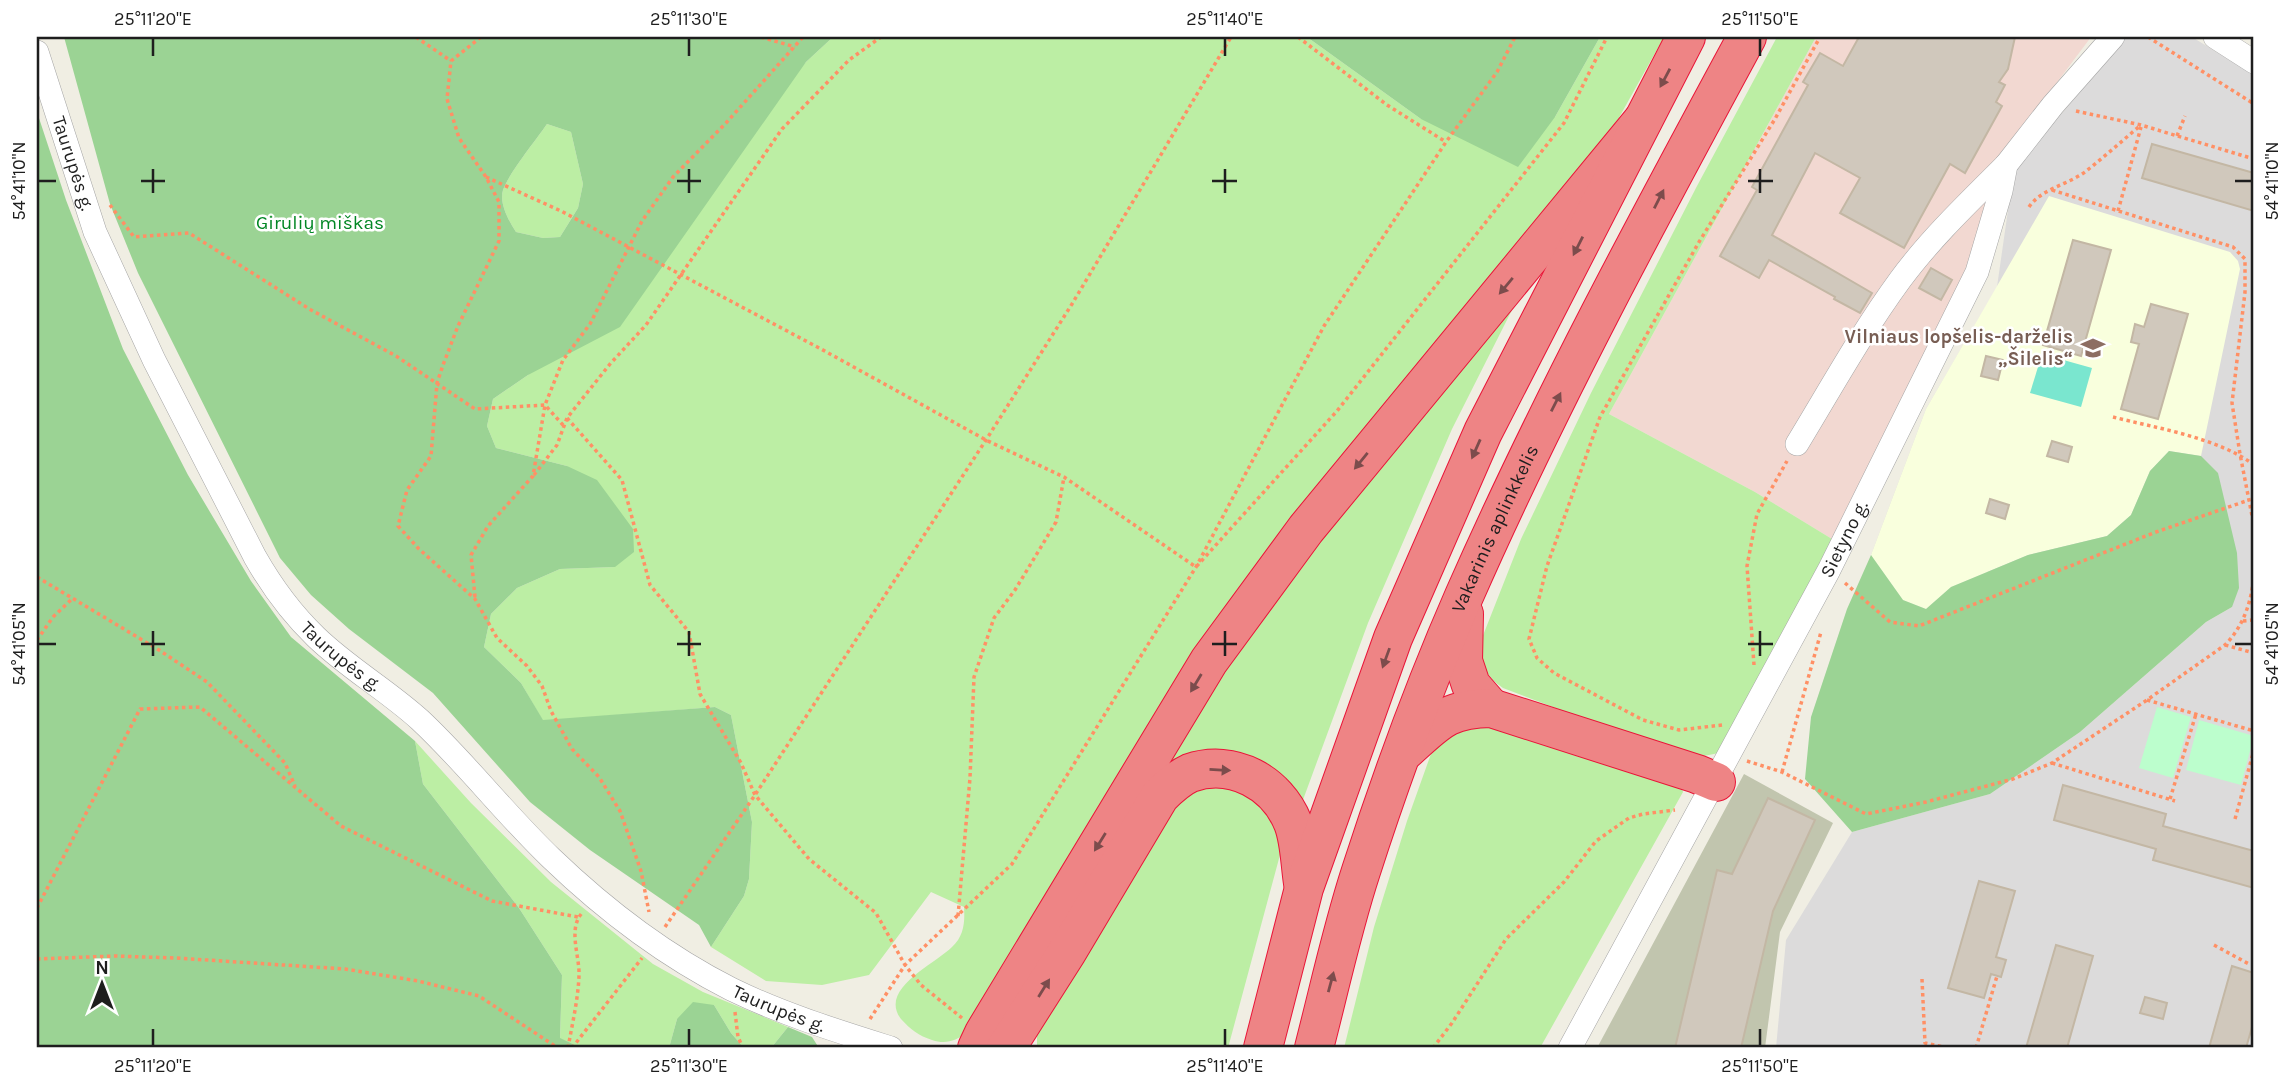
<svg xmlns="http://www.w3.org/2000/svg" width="2291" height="1085" font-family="Karla,sans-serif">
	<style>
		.residential { fill: #dcdbdb }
		.commercial { fill: #f2d8d1 }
		.education { fill: #f9ffdd }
		.construction { fill: #c1c5ae }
		.grass { fill: #bceea4 }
		.forest { fill: #9bd394; fill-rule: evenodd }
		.park { fill: #bcfecd }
		.pitch { fill: #7ae6cf }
		.building { fill: #d0c8bc; stroke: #c3b7a4; stroke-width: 2 }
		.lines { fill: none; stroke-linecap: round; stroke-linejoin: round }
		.street-casing { stroke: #a5a5a5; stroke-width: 24 }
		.highway-casing { stroke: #e91538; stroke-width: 40 }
		.path { stroke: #ff9065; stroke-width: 3.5; stroke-dasharray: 3.5 3.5; stroke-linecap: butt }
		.street { stroke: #fff; stroke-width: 23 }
		.highway { stroke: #ee8485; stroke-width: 38 }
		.oneway { fill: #7c4c4c }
		.ticks { fill: none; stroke: #1e1e1e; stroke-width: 2.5 }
		.labels { text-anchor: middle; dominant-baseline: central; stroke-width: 5; stroke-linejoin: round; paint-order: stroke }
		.street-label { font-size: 19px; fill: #1e1e1e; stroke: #fff }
		.park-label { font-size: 19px; fill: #028624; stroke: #fff }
		.education-label { font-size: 19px; font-weight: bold; fill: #785e54; stroke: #fff; text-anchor: end }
		.neatline { fill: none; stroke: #1e1e1e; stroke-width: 2.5 }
		.ticks-label { font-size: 18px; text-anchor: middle; fill: #1e1e1e }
	</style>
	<rect width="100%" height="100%" fill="#f0eee3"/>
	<!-- residential -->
	<path class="residential" d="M2126 37H2192L2254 75V1048H1776L1786 940 1852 832 1990 794 2080 732 2206 622 2232 607 1871 555 1926 409 1997 287 2013 175 2020 163Z"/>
	<!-- commercial -->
	<path class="commercial" d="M1816 37H2091L2031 117 1963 279 1832 539 1755 492 1609 414Z"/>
	<!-- education -->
	<path class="education" d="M2049 196 2230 252 2238 261 2240 269 2201 456 2169 451 2150 471 2131 515 2107 536 2028 555 1951 587 1926 609 1903 600 1871 555 1926 409Z"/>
	<!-- construction -->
	<path class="construction" d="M1744 774 1833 823 1780 932 1765 1048H1597Z"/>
	<!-- grass -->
	<path class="grass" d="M833 37H1307L1421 119 1555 117 1600 37H1664L1616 123 1567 194 1512 268 968 1033C955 1040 947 1045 932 1040 919 1036 910 1029 901 1019 878 989 935 964 952 947 964 936 965 922 964 907L931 892 869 975 822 985 766 981 711 947 744 896 749 879 752 822 731 715 715 707 543 721 521 683 484 647 491 614 517 588 560 569 615 567 567 466 496 448 487 426 493 399 528 375 806 62Z
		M1777 37H1816L1609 414 1755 492 1832 539 1730 738 1719 753 1693 758 1671 752 1503 688C1484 676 1479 660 1482 638L1521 539 1591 393 1697 186Z
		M547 124 571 132 583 184 578 208 560 237 543 238 516 232C509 221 499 204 503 190 509 173 536 140 547 124Z
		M1515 304 1452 429 1368 623 1300 808 1290 792 1156 780 1215 679 1311 547Z
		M1468 719 1682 789 1683 792 1540 1048H1344L1374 927 1407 821 1437 737Z
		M415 741 471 803 551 882 653 964 703 992 788 1027 771 1048H744L731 1033 714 1005 677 1019 669 1048H581L560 1039 562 975 519 908 423 784Z
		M1224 785 1256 796 1284 840 1228 1048H1037V1031L1175 800 1189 791Z"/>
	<!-- forest -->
	<path class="forest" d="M64 37H833L806 62 620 327 528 375 493 399 487 426 496 448 567 466 597 480 633 529 634 552 615 567 560 569 517 588 491 614 484 647 521 683 543 720 715 707 731 715 752 822 749 879 744 896 711 947 699 925 590 850 530 802 433 693 349 629 311 595 280 558 138 273 110 204ZM547 124 571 132 583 184 578 208 560 237 543 238 516 232C509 221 499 204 503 190 509 173 536 140 547 124Z
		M1307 37H1600L1555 117 1518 167 1421 119Z
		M37 112 66 200 123 349 188 475 251 581 291 637 415 741 423 784 519 908 562 975 560 1038 581 1048H37Z
		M2169 451 2201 456 2218 473 2237 553 2239 588 2232 607 2206 622 2080 732 1990 794 1852 832 1805 779 1811 717 1847 609 1871 555 1903 600 1926 609 1951 587 2028 555 2107 536 2131 515 2150 471Z
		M693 1002 714 1005 731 1033 744 1048H669L677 1019Z
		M788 1027 812 1037 819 1048H771Z"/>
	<!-- park -->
	<path class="park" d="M2157 707 2191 717 2173 778 2139 768Z
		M2199 720 2254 736 2241 785 2186 770Z"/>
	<!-- pitch -->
	<path class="pitch" d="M2042 354 2092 368 2081 407 2030 393Z"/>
	<!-- building -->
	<path class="building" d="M1859 37H2015L2008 69 1999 82 2005 85 1996 102 2002 106 1965 173 1950 164 1904 248 1840 213 1860 178 1815 153 1772 235 1872 293 1860 313 1834 299 1835 297 1769 260 1759 278 1720 256 1757 190 1752 187 1808 85 1803 82 1820 53 1843 66Z
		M2152 144 2254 173V211L2142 178Z
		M2073 240 2111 250 2081 356 2043 345Z
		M1931 268 1952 280 1941 300 1919 288Z
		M2151 304 2188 314 2158 419 2121 409 2139 344 2131 342 2135 324 2144 327Z
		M1986 356 2003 360 1998 380 1981 376Z
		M2052 441 2072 447 2068 462 2047 456Z
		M1990 499 2009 505 2005 519 1986 513Z
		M2063 785 2166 814 2163 826 2254 851V888L2153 860 2156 849 2054 820Z
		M1768 798 1815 820 1773 911 1741 1048H1675L1717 870 1732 874Z
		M1979 881 2015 891 1996 957 2006 960 2001 977 1991 974 1984 998 1948 988Z
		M2056 945 2093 956 2067 1048H2026Z
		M2232 966 2254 973V1020L2246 1048H2209Z
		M2145 997 2167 1003 2163 1019 2140 1013Z"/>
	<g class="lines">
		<!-- street casing -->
		<g class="street-casing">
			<g id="street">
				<path d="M2215 37 2254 62"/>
				<path id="s1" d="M37 52 95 232 154 360 255 557C272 587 291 613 316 637 348 668 387 690 420 720 466 763 505 814 551 858 604 909 666 956 731 989 782 1014 837 1031 891 1048"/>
				<path d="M1797 444C1831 388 1862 332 1900 280 1931 238 1969 202 2006 165"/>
				<path id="s2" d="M1570 1048 1829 570 1977 272 2001 191 2006 165 2053 105 2113 37"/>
			</g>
		</g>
		<!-- highway casing -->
		<g class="highway-casing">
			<g id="highway">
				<path d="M1464 614 1463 661 1471 685 1491 708"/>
				<path d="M1405 751C1438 722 1445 709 1491 708L1697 774 1716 782"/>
				<path d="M977 1048 984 1033 1209 661 1306 529 1643 120"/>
				<path d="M1006 1048 1067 952 1160 796C1169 787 1179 778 1190 773 1233 758 1277 783 1293 823 1300 841 1300 864 1303 883"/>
				<path d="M1263 1048 1304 888 1393 638 1483 432 1686 37"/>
				<path id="s3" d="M1314 1048C1329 990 1342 929 1361 871 1391 778 1425 685 1464 596 1548 405 1648 220 1747 37"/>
			</g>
		</g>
		<!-- path -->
		<path class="path" d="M416 37 451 61
			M481 37 451 61 447 99 459 138 486 177 499 202V241L458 326 443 365 437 383 431 456 407 490 398 526 419 549 475 599 497 638 527 666 542 686 551 711 572 749 599 777 620 811 641 871 649 912
			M761 37 795 47
			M1298 37 1387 105 1446 142
			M2148 37 2254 104
			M2076 111 2141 125 2254 159
			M2177 136 2185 116
			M486 177 561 211 821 349 986 440 1064 477 1196 567 1337 411 1564 123 1607 37
			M2052 190 2233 247 2245 259V292L2232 403 2240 454 2254 526
			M110 205 134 237 189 233 311 310 396 356 475 409 545 405 563 425
			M2029 207C2041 189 2067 185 2085 172 2104 157 2122 141 2141 125
			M2118 211 2141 127
			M2113 417C2156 428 2219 438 2254 465
			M567 418 622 480 650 585 689 632 700 694 741 763 755 795 809 859 876 913 905 965 921 985 962 1018
			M534 475 557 445 567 418 610 364 646 325 782 129 849 60 881 37
			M37 577 159 650 207 682 285 763 295 786
			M1845 583 1890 622 1919 626 2156 532 2249 500
			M475 597 471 555 488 526 533 476 545 405 563 360 590 324 642 221 673 177 726 123 803 37
			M2243 621 2254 620
			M37 640 53 617 73 598
			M2225 645 2254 653
			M1754 665 1747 566 1757 514 1787 461
			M2147 700 2254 731
			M1722 725 1679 730 1643 720 1554 673 1537 658 1529 639 1547 566 1600 417 1699 242 1775 119 1820 37
			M1747 761 1782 772 1866 814 1926 802 2013 779 2052 763 2147 700 2225 645C2244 626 2253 598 2254 571
			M2052 763 2175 801
			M1782 772 1821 632
			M2170 799 2196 714
			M2235 819 2254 750
			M37 908 140 709 200 707 341 826 492 901 578 917
			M958 916 970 778 974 677 994 618 1015 590 1056 522 1064 477
			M665 927 755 795 986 440 1072 304 1231 37
			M2214 945 2249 964
			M37 959 114 956 176 958 345 969 418 981 479 996 558 1048
			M1922 979 1925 1043 1948 1048
			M735 1012 738 1037 743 1048
			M870 1019 905 965 1012 864 1196 567 1324 326 1446 142 1497 72 1515 37
			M568 1048C572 1025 578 1000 579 976 580 956 567 928 583 912
			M572 1048 642 958
			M1433 1048 1452 1023 1506 939 1564 882 1596 841 1629 818 1643 814 1675 810
			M1976 1048 1997 976"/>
		<!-- street -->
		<use href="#street" class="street"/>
		<!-- highway -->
		<use href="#highway" class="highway"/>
	</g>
	<!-- one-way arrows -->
	<defs><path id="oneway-solid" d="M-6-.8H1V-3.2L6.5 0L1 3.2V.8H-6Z" transform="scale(1.75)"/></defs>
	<g class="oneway">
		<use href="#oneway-solid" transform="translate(1665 78) rotate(118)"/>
		<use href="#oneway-solid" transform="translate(1659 199) rotate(-63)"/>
		<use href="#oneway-solid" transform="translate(1578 246) rotate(117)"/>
		<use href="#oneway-solid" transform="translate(1506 286) rotate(130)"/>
		<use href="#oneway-solid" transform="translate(1556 402) rotate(-63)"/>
		<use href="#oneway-solid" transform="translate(1476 449) rotate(114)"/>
		<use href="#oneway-solid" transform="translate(1361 461) rotate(129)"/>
		<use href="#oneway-solid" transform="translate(1386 658) rotate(110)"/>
		<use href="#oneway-solid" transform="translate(1196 683) rotate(121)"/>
		<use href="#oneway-solid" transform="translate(1220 770) rotate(3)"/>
		<use href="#oneway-solid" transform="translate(1100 842) rotate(122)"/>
		<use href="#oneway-solid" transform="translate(1331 982) rotate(-75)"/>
		<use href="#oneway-solid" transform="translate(1044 988) rotate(-58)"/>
	</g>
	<!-- ticks -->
	<path class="ticks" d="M153 38V56M689 38V56M1225 38V56M1760 38V56M153 169V193M689 169V193M1225 169V193M1760 169V193M38 181H56M141 181H165M677 181H701M1212 181H1237M1748 181H1773M2235 181H2252M153 631V656M689 631V656M1225 631V656M1760 631V656M38 644H56M141 644H165M677 644H701M1212 644H1237M1748 644H1773M2235 644H2252M153 1029V1046M689 1029V1046M1225 1029V1046M1760 1029V1046"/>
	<!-- icons -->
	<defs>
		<g id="school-bare" transform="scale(1.89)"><path d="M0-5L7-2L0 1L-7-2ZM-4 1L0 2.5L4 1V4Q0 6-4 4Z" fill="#8d6e63" stroke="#fff" stroke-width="2.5" paint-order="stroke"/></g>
	</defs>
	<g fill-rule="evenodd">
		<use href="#school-bare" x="2093" y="348"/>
	</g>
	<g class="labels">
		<!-- street labels -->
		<g class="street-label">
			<text stroke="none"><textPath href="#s1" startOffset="117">Taurupės g.</textPath></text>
			<text stroke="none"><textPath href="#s3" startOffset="551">Vakarinis aplinkkelis</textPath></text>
			<text stroke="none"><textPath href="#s2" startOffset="578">Sietyno g.</textPath></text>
			<text stroke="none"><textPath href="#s1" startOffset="684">Taurupės g.</textPath></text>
			<text stroke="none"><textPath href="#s1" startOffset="1251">Taurupės g.</textPath></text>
		</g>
		<!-- park labels -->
		<g class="park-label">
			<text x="320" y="223">Girulių miškas</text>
		</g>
		<!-- education labels -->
		<g class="education-label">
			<text x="2073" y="337">Vilniaus lopšelis-darželis<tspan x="2073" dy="22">„Šilelis“</tspan></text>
		</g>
	</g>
	<!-- border -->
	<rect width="2291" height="1085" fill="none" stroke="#ffffff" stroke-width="77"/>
	<!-- north arrow -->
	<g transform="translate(102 984)" stroke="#ffffff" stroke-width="5" paint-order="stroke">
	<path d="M0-5L12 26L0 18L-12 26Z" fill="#1e1e1e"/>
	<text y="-10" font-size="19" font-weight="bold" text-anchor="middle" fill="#1e1e1e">N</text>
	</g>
	<rect x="38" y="38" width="2214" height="1008" class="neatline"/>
	<g class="ticks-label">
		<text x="153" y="25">25°11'20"E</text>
		<text x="689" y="25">25°11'30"E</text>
		<text x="1225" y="25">25°11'40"E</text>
		<text x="1760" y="25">25°11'50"E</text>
		<text transform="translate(19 181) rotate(-90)" y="6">54°41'10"N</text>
		<text transform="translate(2272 181) rotate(-90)" y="6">54°41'10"N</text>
		<text transform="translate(19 644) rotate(-90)" y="6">54°41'05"N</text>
		<text transform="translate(2272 644) rotate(-90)" y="6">54°41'05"N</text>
		<text x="153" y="1072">25°11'20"E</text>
		<text x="689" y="1072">25°11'30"E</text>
		<text x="1225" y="1072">25°11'40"E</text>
		<text x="1760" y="1072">25°11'50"E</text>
	</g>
</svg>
